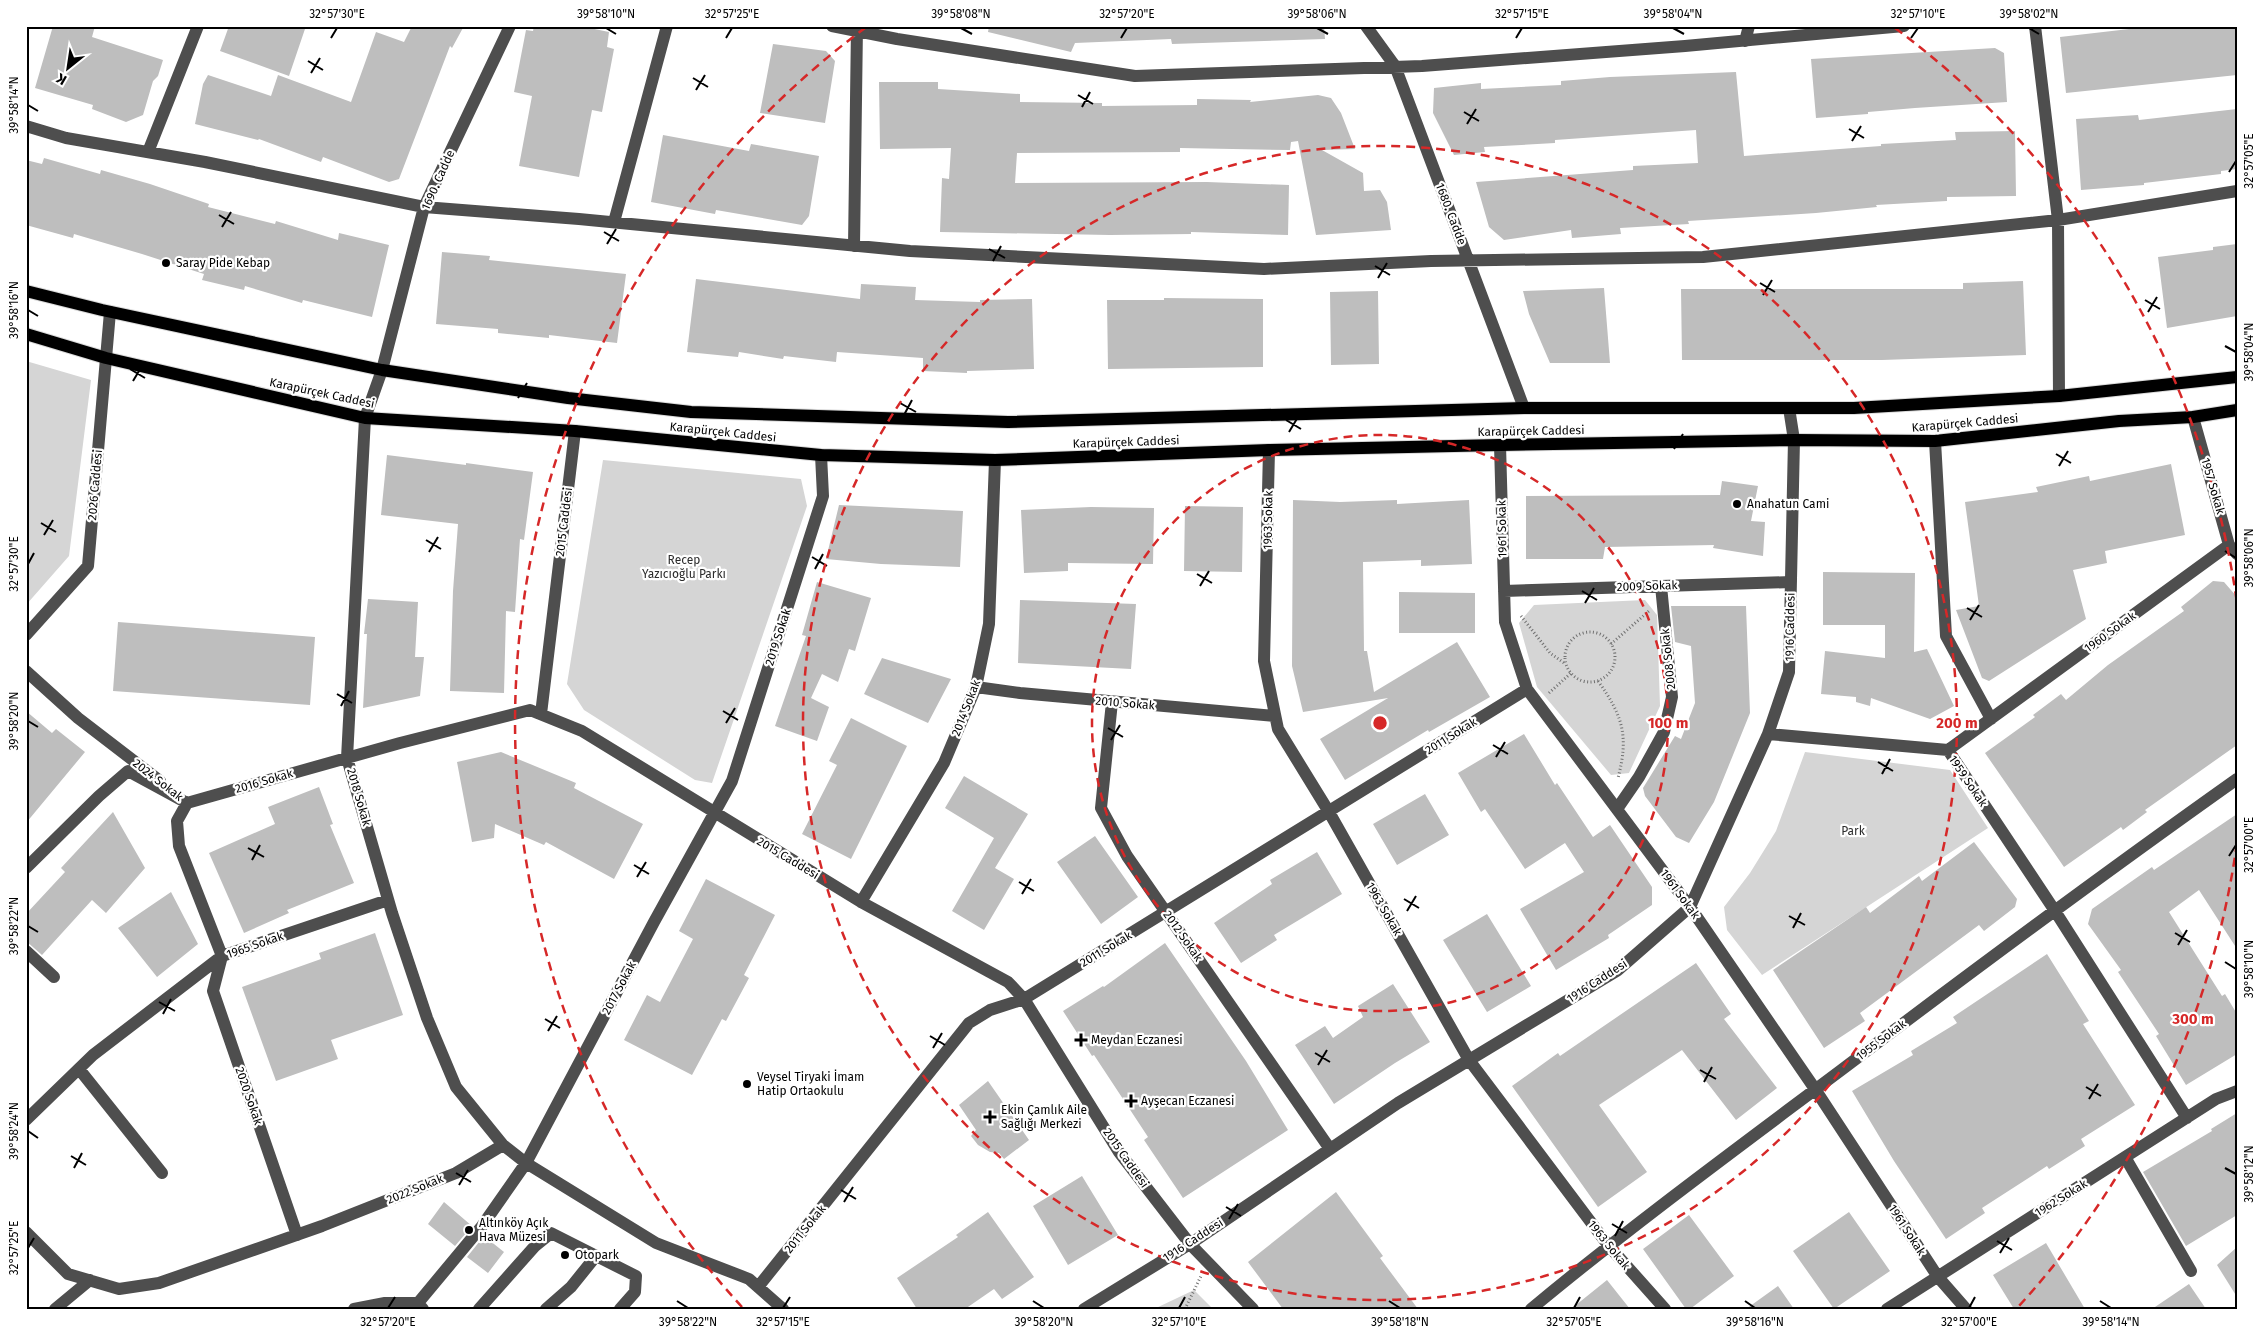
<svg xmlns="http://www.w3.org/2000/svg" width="2263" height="1335" font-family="'Fira Sans',sans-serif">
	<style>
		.green { fill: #d5d5d5 }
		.building { fill: #bebebe }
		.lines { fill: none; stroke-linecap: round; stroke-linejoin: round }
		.major-casing { stroke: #dbdbdb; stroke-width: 14 }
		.path { stroke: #707070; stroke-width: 3; stroke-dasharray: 1 2.5; stroke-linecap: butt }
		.minor { stroke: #4e4e4e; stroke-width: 12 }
		.major { stroke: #000; stroke-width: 12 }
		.ticks { fill: none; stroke: #000; stroke-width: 2 }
		.ring { fill: none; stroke: #d62828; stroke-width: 2.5; stroke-dasharray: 9 6 }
		.poi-dot { fill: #000; stroke: #fff; stroke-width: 2 }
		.labels { text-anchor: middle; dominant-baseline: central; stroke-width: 4.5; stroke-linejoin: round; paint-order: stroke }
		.street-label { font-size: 12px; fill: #000; stroke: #fff }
		.poi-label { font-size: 12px; fill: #000; stroke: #fff; text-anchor: start }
		.park-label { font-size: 12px; fill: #2c2c2c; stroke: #fff }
		.centre { fill: #d62828; stroke: #fff; stroke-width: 2.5 }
		.ring-label { font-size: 15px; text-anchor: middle; font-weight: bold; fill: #d62828; stroke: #fff; stroke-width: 4.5; stroke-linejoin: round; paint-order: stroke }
		.neatline { fill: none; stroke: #000; stroke-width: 2 }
		.ticks-label { font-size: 12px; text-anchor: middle; fill: #000 }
	</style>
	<rect width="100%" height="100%" fill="#fff"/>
	<!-- green -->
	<path class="green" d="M26 361 91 380 69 556 26 605Z
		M603 460 801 479 807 506 712 783 695 780 584 710 567 684Z
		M1645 600 1657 615 1660 706 1629 773 1611 775 1537 687 1519 623 1534 605Z
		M1805 752 1950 770 1988 828 1762 975 1727 930 1724 907 1750 873 1776 831Z
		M1194 1290 1213 1309H1154Z"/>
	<!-- building -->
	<path class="building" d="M53 26H95L92 37 163 60 158 76 153 81 143 115 126 122 92 109 93 105 35 88Z
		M229 26H306L289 76 220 51Z
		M412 26H464L452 48 450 46 399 179 389 182 323 157 321 162 259 139 258 140 195 124 203 84 208 75 271 96 278 75 351 102 376 32 404 42Z
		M534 26H580L609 32 607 47 614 49 602 112 592 110 579 177 519 166 532 96 514 92 526 30 533 31Z
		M989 26H1324L1325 39 1172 44 1171 39 1075 43 1071 52 988 32Z
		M2155 26H2235L2237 75 2066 93 2060 37Z
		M773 44 826 51 835 61 825 123 760 113Z
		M1995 48 2004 53 2007 102 1915 108 1868 112V114L1816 118 1811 59Z
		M1736 72 1744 156 1881 146V144L1956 140 1955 132 2015 131 2016 196 1947 197V201L1876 205 1877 207 1816 213 1688 221 1689 224 1620 228 1621 234 1572 238 1571 230 1504 240 1489 227 1476 182 1633 170V166L1698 163 1696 130 1555 140V143L1484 147 1485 152 1454 155 1433 113 1434 88 1481 83V89L1561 85V81L1610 77Z
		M879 82H938V89L1020 94V102L1102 103V106L1197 105V99L1251 100 1250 102 1318 95 1331 98 1341 113 1355 149 1322 150 1363 173 1364 191 1380 190 1387 202 1391 230 1316 235 1298 141 1291 142 1290 150 1180 148V152L1017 153 1015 183 1207 182 1289 185 1288 235 1191 232V234L1110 235 940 232 942 178 949 179 951 148 880 149Z
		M2237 109V169L2221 171V174L2144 183V185L2081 190 2076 119 2138 115 2139 120Z
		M663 135 749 151 751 144 819 156 809 216 802 225 716 210 715 214 651 202Z
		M44 158 100 174 101 170 150 184 209 204 208 207 275 224 276 221 338 240 339 233 389 245 372 317 303 300 302 303 245 286 244 290 202 280 204 274 142 254 74 234 73 238 26 225V160L42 164Z
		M2237 244V316L2167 328 2158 257 2213 250V247Z
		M442 252 490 256 489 260 626 274 617 343 549 335V338L498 333V329L436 324Z
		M696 279 860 299 861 284 916 287 915 300 980 302V300L1032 299 1034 369 967 371V373L923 371V358L837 352 836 362 784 356 783 359 739 352 738 357 687 352Z
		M2023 281 2026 355 1882 360H1682L1681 289H1963V283Z
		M1604 288 1610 363H1550L1529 314 1523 291Z
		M1378 291 1379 364 1331 365 1330 292Z
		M1164 298 1263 299V367L1108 369 1107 300H1164Z
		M387 455 466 465V463L533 472 524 540 520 539 515 612 506 611 504 693 450 691 453 591 458 524 381 515Z
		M2171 464 2185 535 2105 551 2107 563 2073 570 2086 619 1989 681 1982 678 1956 610 1979 606 1965 502 2038 492 2036 487 2089 476 2090 481Z
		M1722 481 1758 486 1751 521 1765 522 1763 556 1713 548 1714 545 1605 547 1603 559H1526V496L1720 495Z
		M1293 500 1340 502 1397 500V504L1469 500 1472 564 1421 566V560L1363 562 1364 651H1367L1374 692 1457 642 1490 697 1429 732 1428 730 1345 780 1320 739 1388 698 1303 712 1292 666Z
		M839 505 963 511 960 567 881 564 826 559Z
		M1185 506 1243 507 1242 572 1184 571Z
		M1091 507 1154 508 1153 564 1068 563V571L1024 573 1021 510Z
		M1823 572 1915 573 1914 652 1927 649 1954 706 1930 719 1871 698 1870 706 1856 702V697L1821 694 1825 651 1885 658V625H1823Z
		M2213 581 2224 582 2237 597V745L2145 810 2147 812 2123 830 2121 827 2064 867 1985 753 2035 717 2033 715 2061 694 2066 700 2108 665 2184 611 2181 607Z
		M817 582 871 598 855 651 849 649 838 682 822 674 811 698 829 707 817 741 775 726 806 636 802 635Z
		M1399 592 1475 593V633H1399Z
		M368 599 418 602 415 657H424L420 696 363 708 367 634H364Z
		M1020 600 1136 604 1131 669 1018 663Z
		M1671 606H1746L1750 713 1714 802 1689 843 1676 837 1645 796 1643 788 1675 736 1681 739 1695 703 1691 646 1675 642Z
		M118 622 315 637 310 705 113 691Z
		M882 658 951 679 928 723 864 694Z
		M26 711 52 733 56 729 85 752 26 823Z
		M851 718 907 746 851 859 802 834 837 765 829 761Z
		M1524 734 1555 785 1557 783 1593 837 1610 825 1652 887V905L1608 935 1609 938 1556 970 1520 909 1584 872 1565 843 1525 869 1485 809 1481 812 1458 773Z
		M501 752 576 783 574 788 643 824 614 879 546 842 544 845 495 824 494 838 472 842 457 762Z
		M964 776 1028 814 995 868 1014 879 984 930 952 911 994 838 945 808Z
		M319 787 333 824 330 825 354 883 287 910 289 913 244 933 209 853 275 824 268 807Z
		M1425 794 1449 835 1397 865 1373 824Z
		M113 812 145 868 106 913 92 900 42 955 26 941V914L65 872 61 868Z
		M2237 814V949L2199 890 2169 912 2222 996 2225 994 2237 1014V1054L2186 1085 2156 1036 2159 1034 2118 972 2121 970 2088 924 2092 909 2152 867 2154 870Z
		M1095 836 1138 897 1101 924 1057 862Z
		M1974 842 2017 899 2015 907 1984 931 1979 925 1860 1013 1865 1021 1824 1048 1773 970 1866 907 1870 913 1919 876 1922 881Z
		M1317 852 1342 894 1274 935 1277 940 1241 963 1214 923 1272 884 1270 880Z
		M706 879 775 915 744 975 749 978 726 1021 722 1019 692 1075 624 1040 647 995 660 1002 693 939 679 931Z
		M171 892 198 944 157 977 118 928Z
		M1487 914 1531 986 1487 1012 1443 940Z
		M375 933 403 1015 331 1040 338 1059 276 1081 242 987 321 959 319 953Z
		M1165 943 1246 1061 1288 1130 1183 1198 1144 1140 1148 1137 1094 1055 1092 1056 1063 1011 1103 986 1104 987Z
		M2047 954 2089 1021 2083 1024 2135 1105 2081 1139 2085 1146 2049 1169 2047 1166 1982 1208 1985 1213 1946 1239 1894 1161 1852 1091 1913 1055 1911 1051 1957 1023 1953 1017Z
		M1696 963 1731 1014 1724 1019 1777 1088 1736 1120 1682 1050 1599 1105 1647 1172 1598 1207 1512 1086 1558 1053 1560 1056Z
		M1393 984 1430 1042 1395 1063 1334 1104 1295 1045 1325 1026 1333 1038 1363 1017 1358 1006Z
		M988 1081 1029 1140 1004 1159 999 1153 990 1152 978 1145 971 1136 976 1130 959 1105Z
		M2237 1113V1215L2186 1246 2143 1172 2212 1131 2211 1129Z
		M1082 1176 1118 1235 1068 1265 1033 1206Z
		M1336 1192 1383 1256 1380 1258 1418 1309H1283L1248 1262Z
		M444 1202 472 1226 455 1246 428 1224Z
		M988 1212 1034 1277 1002 1299 994 1289 965 1309H917L897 1278 958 1237 956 1235Z
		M1849 1212 1890 1271 1834 1309 1793 1251Z
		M1689 1215 1734 1276 1690 1309H1686L1643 1249Z
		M484 1236 504 1252 488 1273 467 1257Z
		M2046 1243 2085 1309H2014L1993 1275Z
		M2237 1247V1297L2217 1265Z
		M1607 1280 1630 1309H1571Z
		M2189 1284 2206 1309H2152Z
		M1778 1286 1794 1309H1746Z"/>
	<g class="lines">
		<!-- major casing -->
		<g class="major-casing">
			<path id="major" d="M26 291 102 310 382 370 568 398 691 412 1008 422 1524 408H1854L2059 396 2237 377
				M26 334 106 358 365 418 575 431 821 455 995 460 1269 450 1500 445 1794 440 1935 441 2119 421 2193 417 2237 410"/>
		</g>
		<!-- path -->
		<path class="path" d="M1521 616 1550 653 1564 663
			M1565 657a25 25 0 1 1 50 0a25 25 0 1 1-50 0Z
			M1611 644 1649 611
			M1598 681C1623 716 1629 736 1618 778
			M1549 693 1571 673
			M1185 1309 1201 1276"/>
		<!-- minor -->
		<path class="minor" d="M510 26 424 207 382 370 365 418 347 758 392 913 427 1018 456 1087 503 1145 526 1163 656 1243 749 1279 783 1309
			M832 26 897 39 1135 76 1422 66 1685 46 1904 26
			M1366 26 1395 66 1524 408
			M2035 26 2058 220 2059 396
			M1745 41 1749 26
			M26 126 66 138 205 162 424 207 579 219 910 251 1264 269 1431 261 1703 257 2058 220 2237 191
			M148 152 198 26
			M614 222 667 26
			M854 246 857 26
			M2193 417 2229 545 2237 554
			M1935 441 1946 636 1991 719
			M1500 445 1505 622 1527 689 1690 907 1815 1089 1938 1277 1966 1309
			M1269 450 1264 661 1278 729 1329 812 1469 1060 1608 1245 1665 1309
			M1504 591 1791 582
			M26 635 88 566 110 312
			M26 671 78 718 160 781
			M976 687 1020 693 1275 716
			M1112 702 1101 808 1127 856 1330 1149
			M541 714 575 431
			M1768 734 1948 750
			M1948 750 2055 911 2187 1118
			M1948 750 2229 545
			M187 803 177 821 179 846 222 956 213 991 297 1235
			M1617 809 1639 777 1664 732 1672 697 1661 586
			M26 868 99 796 128 771 187 803 400 743 530 710 582 731 861 902 1008 982 1024 999 1119 1152 1190 1244 1253 1309
			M861 902 944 763 976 687 989 624 995 460
			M26 951 54 977
			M79 1069 162 1173
			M26 1120 93 1055 222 956 388 900
			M2125 1157 2191 1271
			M26 1232 68 1274 119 1289 159 1283 322 1226 456 1173 503 1145
			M758 1287 969 1023 990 1010 1024 999 1527 689
			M418 1303 482 1226 526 1163 654 922 732 781 823 496 821 455
			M55 1309 90 1280
			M354 1309 385 1303H418L423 1309
			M479 1309 535 1246 551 1233 636 1276 635 1292 620 1309
			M546 1309 571 1287 596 1256
			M1084 1309 1190 1244 1398 1103 1618 970 1690 907 1768 734 1789 672 1794 440 1789 408
			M1531 1309C1631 1226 1736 1149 1840 1071 1971 972 2103 874 2237 779
			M1887 1309 2216 1099 2237 1091"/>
		<!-- major -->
		<use href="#major" class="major"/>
	</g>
	<!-- ticks -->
	<path class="ticks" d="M606 28 616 34M961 28 972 34M1317 28 1328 34M1673 28 1684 34M2029 28 2039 34M331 38 337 28M726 38 732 28M1121 38 1127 28M1516 38 1522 28M1911 38 1918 28M308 61 323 70M311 73 320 58M693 78 708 87M696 90 705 75M1078 95 1093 104M28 105 38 111M1082 107 1090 92M1464 112 1479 121M1467 124 1476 109M1849 129 1864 138M1852 141 1861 126M2229 172 2236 161M219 215 234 224M222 227 231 212M604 232 619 241M607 244 616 229M989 249 1005 258M993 261 1001 246M1375 266 1390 275M1378 278 1387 263M1760 283 1775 292M1763 295 1772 280M2145 300 2160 309M28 310 38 316M2148 312 2157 297M2225 346 2236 352M130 369 145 378M133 381 142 366M515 386 530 395M518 398 527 383M900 403 916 412M904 415 912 400M1286 420 1301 429M1289 432 1298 417M1671 437 1686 446M1674 449 1683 434M2056 454 2071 463M2059 466 2068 451M41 523 56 532M44 535 53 520M426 540 441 549M2225 551 2236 558M429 552 438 537M812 557 827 566M28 564 34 553M815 569 823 554M1197 574 1212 583M1200 586 1209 571M1582 591 1597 600M1585 603 1594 588M1967 608 1982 617M1970 620 1979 605M337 694 352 703M341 706 349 691M723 711 738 720M28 721 38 727M726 723 735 708M1108 728 1123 737M1111 740 1120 725M1493 745 1508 754M1496 757 1505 742M1878 762 1893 771M1882 774 1890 759M248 848 264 857M2229 856 2236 845M252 860 260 845M634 865 649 874M637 877 646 862M1019 882 1034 891M1022 894 1031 879M1404 899 1419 908M1407 911 1416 896M1789 916 1805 925M28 926 38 932M1793 928 1801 913M2175 933 2190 942M2178 945 2187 930M2225 962 2236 969M159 1002 175 1011M163 1014 171 999M545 1019 560 1028M548 1031 557 1016M930 1036 945 1045M933 1048 942 1033M1315 1053 1330 1062M1318 1065 1327 1050M1700 1070 1716 1079M1704 1082 1712 1067M2086 1087 2101 1096M2089 1099 2098 1084M28 1131 38 1138M71 1156 86 1165M74 1168 82 1153M2225 1168 2236 1174M456 1173 471 1182M459 1185 468 1170M841 1190 856 1199M844 1202 853 1187M1226 1207 1241 1216M1229 1219 1238 1204M1612 1224 1627 1233M1615 1236 1623 1221M1997 1241 2012 1250M28 1248 34 1238M2000 1253 2009 1238M677 1301 688 1308M1033 1301 1044 1308M1389 1301 1400 1308M1745 1301 1755 1308M2100 1301 2111 1308M388 1308 395 1297M783 1308 790 1297M1179 1308 1185 1297M1574 1308 1580 1297M1969 1308 1975 1297"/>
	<!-- distance rings -->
	<g class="ring">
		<circle cx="1380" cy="723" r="288"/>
		<circle cx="1380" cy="723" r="577"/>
		<path d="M2237 843A865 865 0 0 1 2018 1307M742 1307A865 865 0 0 1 865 28M1895 28A865 865 0 0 1 2237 603"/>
	</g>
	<!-- markers -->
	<g class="poi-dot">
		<circle cx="166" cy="263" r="5"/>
		<circle cx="1737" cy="504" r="5"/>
		<path d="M1078.5 1032.5h5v5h5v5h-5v5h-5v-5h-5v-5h5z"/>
		<circle cx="747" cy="1084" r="5"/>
		<path d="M1128.5 1093.5h5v5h5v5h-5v5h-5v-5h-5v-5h5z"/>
		<path d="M987.5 1109.5h5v5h5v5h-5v5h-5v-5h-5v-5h5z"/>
		<circle cx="469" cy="1230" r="5"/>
		<circle cx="565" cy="1255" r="5"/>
	</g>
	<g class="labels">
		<!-- street labels -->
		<g class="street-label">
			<text transform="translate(438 180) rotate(-66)">1690. Cadde</text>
			<text transform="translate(1451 214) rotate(69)">1680. Cadde</text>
			<text transform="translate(322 393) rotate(12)">Karapürçek Caddesi</text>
			<text transform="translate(1965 423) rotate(-5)">Karapürçek Caddesi</text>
			<text transform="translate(1531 431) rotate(-1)">Karapürçek Caddesi</text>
			<text transform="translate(723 432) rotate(6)">Karapürçek Caddesi</text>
			<text transform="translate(1126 442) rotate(-2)">Karapürçek Caddesi</text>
			<text transform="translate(95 485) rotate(-85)">2026 Caddesi</text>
			<text transform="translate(2213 486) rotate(74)">1957 Sokak</text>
			<text transform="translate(1268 520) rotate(-89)">1963 Sokak</text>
			<text transform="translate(564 522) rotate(-83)">2015 Caddesi</text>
			<text transform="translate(1502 529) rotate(-91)">1961 Sokak</text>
			<text transform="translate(1647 586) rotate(-2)">2009 Sokak</text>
			<text transform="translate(1790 627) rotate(-89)">1916 Caddesi</text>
			<text transform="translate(2110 632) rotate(-36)">1960 Sokak</text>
			<text transform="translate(778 637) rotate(-72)">2019 Sokak</text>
			<text transform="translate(1668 659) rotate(-96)">2008 Sokak</text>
			<text transform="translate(1125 703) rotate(5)">2010 Sokak</text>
			<text transform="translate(966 708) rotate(-69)">2014 Sokak</text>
			<text transform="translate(1451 736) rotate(-32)">2011 Sokak</text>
			<text transform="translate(158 780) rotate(38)">2024 Sokak</text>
			<text transform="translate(264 781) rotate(-16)">2016 Sokak</text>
			<text transform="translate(1968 781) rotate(56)">1959 Sokak</text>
			<text transform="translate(359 797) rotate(74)">2018 Sokak</text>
			<text transform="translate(788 858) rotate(31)">2015 Caddesi</text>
			<text transform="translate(1680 894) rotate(54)">1961 Sokak</text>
			<text transform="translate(1384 909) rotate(60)">1963 Sokak</text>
			<text transform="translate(1183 936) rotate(55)">2012 Sokak</text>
			<text transform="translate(255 945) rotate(-19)">1965 Sokak</text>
			<text transform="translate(1106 949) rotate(-31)">2011 Sokak</text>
			<text transform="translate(1597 981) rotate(-33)">1916 Caddesi</text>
			<text transform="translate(619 988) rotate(-62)">2017 Sokak</text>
			<text transform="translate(1881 1040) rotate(-37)">1955 Sokak</text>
			<text transform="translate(249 1096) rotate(71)">2020 Sokak</text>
			<text transform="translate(1126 1158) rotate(55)">2015 Caddesi</text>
			<text transform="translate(415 1189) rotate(-22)">2022 Sokak</text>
			<text transform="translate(2061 1198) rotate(-32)">1962 Sokak</text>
			<text transform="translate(805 1229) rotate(-51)">2011 Sokak</text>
			<text transform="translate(1907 1230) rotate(57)">1961 Sokak</text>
			<text transform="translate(1193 1240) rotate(-33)">1916 Caddesi</text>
			<text transform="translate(1609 1245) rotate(51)">1963 Sokak</text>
		</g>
		<!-- poi labels -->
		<g class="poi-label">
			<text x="176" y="263">Saray Pide Kebap</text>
			<text x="1747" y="504">Anahatun Cami</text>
			<text x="1091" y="1040">Meydan Eczanesi</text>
			<text x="757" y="1077">Veysel Tiryaki İmam<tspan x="757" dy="14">Hatip Ortaokulu</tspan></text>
			<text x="1141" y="1101">Ayşecan Eczanesi</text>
			<text x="1001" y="1110">Ekin Çamlık Aile<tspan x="1001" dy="14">Sağlığı Merkezi</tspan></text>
			<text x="479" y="1223">Altınköy Açık<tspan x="479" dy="14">Hava Müzesi</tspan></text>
			<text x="575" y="1255">Otopark</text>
		</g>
		<!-- park labels -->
		<g class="park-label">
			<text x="684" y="560">Recep<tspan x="684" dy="14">Yazıcıoğlu Parkı</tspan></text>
			<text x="1853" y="831">Park</text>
		</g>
	</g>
	<circle cx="1380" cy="723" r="8" class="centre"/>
	<g class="ring-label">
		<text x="1668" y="728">100 m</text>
		<text x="1957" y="728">200 m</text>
		<text x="2193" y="1024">300 m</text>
	</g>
	<!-- border -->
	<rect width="2263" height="1335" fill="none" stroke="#ffffff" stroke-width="55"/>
	<!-- north arrow -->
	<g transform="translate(68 68) rotate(210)" stroke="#ffffff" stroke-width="4" paint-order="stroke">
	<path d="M0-4L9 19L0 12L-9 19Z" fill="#000000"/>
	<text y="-8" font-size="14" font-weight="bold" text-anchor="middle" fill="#000000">K</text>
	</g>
	<rect x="28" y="28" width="2208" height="1280" class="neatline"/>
	<g class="ticks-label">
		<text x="337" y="18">32°57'30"E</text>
		<text x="606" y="18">39°58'10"N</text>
		<text x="732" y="18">32°57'25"E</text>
		<text x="961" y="18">39°58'08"N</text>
		<text x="1127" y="18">32°57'20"E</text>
		<text x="1317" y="18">39°58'06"N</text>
		<text x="1522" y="18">32°57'15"E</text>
		<text x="1673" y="18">39°58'04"N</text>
		<text x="1918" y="18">32°57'10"E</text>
		<text x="2029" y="18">39°58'02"N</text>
		<text transform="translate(14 105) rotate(-90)" y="4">39°58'14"N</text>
		<text transform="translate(2249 161) rotate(-90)" y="4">32°57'05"E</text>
		<text transform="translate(14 310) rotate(-90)" y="4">39°58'16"N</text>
		<text transform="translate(2249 352) rotate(-90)" y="4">39°58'04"N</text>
		<text transform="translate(2249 558) rotate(-90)" y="4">39°58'06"N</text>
		<text transform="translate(14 564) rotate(-90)" y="4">32°57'30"E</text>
		<text transform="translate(14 721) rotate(-90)" y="4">39°58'20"N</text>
		<text transform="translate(2249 845) rotate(-90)" y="4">32°57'00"E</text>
		<text transform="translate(14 926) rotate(-90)" y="4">39°58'22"N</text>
		<text transform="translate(2249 969) rotate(-90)" y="4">39°58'10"N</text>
		<text transform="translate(14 1131) rotate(-90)" y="4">39°58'24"N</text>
		<text transform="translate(2249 1174) rotate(-90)" y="4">39°58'12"N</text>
		<text transform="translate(14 1248) rotate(-90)" y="4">32°57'25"E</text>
		<text x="388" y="1326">32°57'20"E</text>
		<text x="688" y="1326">39°58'22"N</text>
		<text x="783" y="1326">32°57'15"E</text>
		<text x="1044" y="1326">39°58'20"N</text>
		<text x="1179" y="1326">32°57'10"E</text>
		<text x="1400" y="1326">39°58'18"N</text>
		<text x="1574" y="1326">32°57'05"E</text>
		<text x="1755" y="1326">39°58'16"N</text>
		<text x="1969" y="1326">32°57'00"E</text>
		<text x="2111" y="1326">39°58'14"N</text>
	</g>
</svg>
